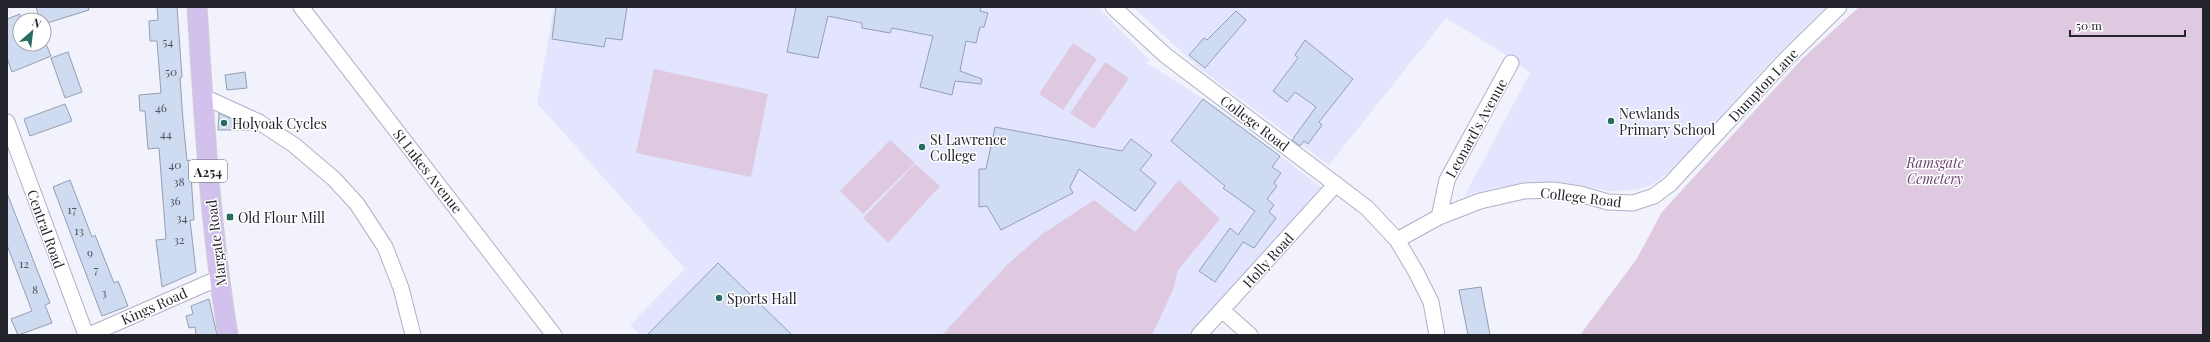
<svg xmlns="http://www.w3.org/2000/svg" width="2210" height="342" font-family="'Playfair Display',serif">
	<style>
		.built { fill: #e3e5fe }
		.green { fill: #dfc9e1 }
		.building { fill: #cedbf0; stroke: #939fb3 }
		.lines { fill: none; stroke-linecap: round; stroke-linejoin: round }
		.minor-casing { stroke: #afb1c8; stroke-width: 17 }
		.major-casing { stroke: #cfcfd1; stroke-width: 21 }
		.minor { stroke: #fff; stroke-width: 15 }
		.major { stroke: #d3c1ed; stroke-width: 19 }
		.poi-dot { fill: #2a6d5e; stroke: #fff; stroke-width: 1.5 }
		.labels { text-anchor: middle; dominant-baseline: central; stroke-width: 3; stroke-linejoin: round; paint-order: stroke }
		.number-label { font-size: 12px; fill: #4e515d }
		.shield { fill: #fff; stroke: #65656b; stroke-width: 1 }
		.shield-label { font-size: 13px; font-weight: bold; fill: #23232c }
		.street-label { font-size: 14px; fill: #23232c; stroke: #fff }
		.poi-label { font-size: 14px; fill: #23232c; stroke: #fff; text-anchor: start }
		.park-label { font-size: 14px; font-style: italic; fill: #69436d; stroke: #fff }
	</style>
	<rect width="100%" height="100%" fill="#f1f2fb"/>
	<!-- built -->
	<path class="built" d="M554 7H1098L1149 60 1147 63 1216 107 1321 187 1245 274 1188 335H640L630 325 685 269 537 103Z
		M1133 7H1826L1771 61 1673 169 1652 185 1635 190 1609 191 1582 186 1544 183 1500 187 1465 195 1530 73 1508 56 1446 18 1329 165 1199 68Z"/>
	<!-- green -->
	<path class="green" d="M1859 7H2203V335H1580L1636 260 1662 212 1803 58Z
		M1073 43 1097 59 1063 110 1039 94Z
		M1105 62 1129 78 1094 129 1070 113Z
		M654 69 768 94 751 177 636 153Z
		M890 140 915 163 863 214 840 191Z
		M915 164 940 186 888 243 863 218Z
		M1179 180 1220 219 1178 270 1173 290 1152 335H942L1008 264 1041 235 1094 200 1135 232Z"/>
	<!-- building -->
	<path class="building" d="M36 7H88L89 10 44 24V20H40Z
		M157 7H177L182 77 180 78 183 120 187 161 190 160 194 220H190L196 272 162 287 156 240 166 239 159 148 148 149 145 111H140L139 95 161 93 157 41H150L149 21 158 20Z
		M556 7H627L622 40 606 38 604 47 552 39Z
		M796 7H981L980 11 988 13 984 27H980L976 43 966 41 960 71 982 79 981 84 955 81 952 95 920 87 933 36 892 28 890 33 862 28V23L828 16 818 58 787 52Z
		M1236 11 1246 20 1205 68 1189 55 1204 38 1207 40Z
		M20 14V44H46L51 56 12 72 7 58V19Z
		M1305 40 1353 79 1319 122 1322 125 1308 144 1304 141 1300 146 1292 140 1316 107 1295 92 1287 102 1273 91 1298 58 1295 55Z
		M68 52 82 92 65 98 51 58Z
		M245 72 247 88 227 90 225 75Z
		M1203 99 1280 156 1272 167 1281 173 1274 183 1277 186 1267 199 1274 205 1269 212 1276 218 1254 248 1243 242 1215 282 1199 271 1230 228 1238 235 1255 211 1223 188 1225 186 1171 141Z
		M65 104 72 121 30 136 24 119Z
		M219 113 255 130H218Z
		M995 127 1122 151 1131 139 1152 155 1140 170 1156 183 1135 211 1079 169 1070 187 1073 193 1001 230 987 206 979 207V169H986Z
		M70 180 92 237 95 235 114 283 118 281 128 306 102 316 53 187Z
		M7 193 50 303 45 305 52 323 18 335 11 319 32 311 7 245Z
		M718 263 792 335H647Z
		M1481 287 1490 335H1468L1459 290Z
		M209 299 217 335H196L195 327 189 328 186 316 193 314 191 306Z"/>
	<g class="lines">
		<!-- minor casing -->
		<g class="minor-casing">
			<path id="minor" d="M301 7 554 335
				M1113 7 1165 55 1367 208 1397 240 1416 272 1431 302 1437 335
				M202 96 259 122 294 145 334 179 357 204 385 247 401 288 413 335
				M7 122 86 335
				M1439 217 1447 180 1511 63
				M1397 240 1439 217 1480 201 1524 191 1553 190 1580 194 1608 202 1633 203 1654 196 1670 184 1787 58 1839 7
				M1223 311 1250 335
				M89 335 219 278
				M1199 335 1336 184"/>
		</g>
		<!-- major casing -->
		<g class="major-casing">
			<path id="major" d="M197 7C204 117 210 226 228 335"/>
		</g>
		<!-- minor -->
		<use href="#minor" class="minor"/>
		<!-- major -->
		<use href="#major" class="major"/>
	</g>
	<!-- markers -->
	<g class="poi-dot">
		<circle cx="1611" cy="121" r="4"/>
		<circle cx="224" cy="123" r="4"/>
		<circle cx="922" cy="147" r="4"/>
		<rect x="226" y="213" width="8" height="8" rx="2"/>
		<circle cx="719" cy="298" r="4"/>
	</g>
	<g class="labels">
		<!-- number labels -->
		<g class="number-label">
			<text x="168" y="41">54</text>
			<text x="171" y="71">50</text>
			<text x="161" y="107">46</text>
			<text x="166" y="133">44</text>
			<text x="175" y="164">40</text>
			<text x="179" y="181">38</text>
			<text x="175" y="200">36</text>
			<text x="72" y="209">17</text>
			<text x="182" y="217">34</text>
			<text x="79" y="230">13</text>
			<text x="179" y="239">32</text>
			<text x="90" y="252">9</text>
			<text x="24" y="263">12</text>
			<text x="96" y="269">7</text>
			<text x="35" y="289">8</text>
			<text x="104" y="292">3</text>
		</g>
		<!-- shield labels -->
		<rect class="shield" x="189" y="160" width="38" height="22" rx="3"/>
		<g class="shield-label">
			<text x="208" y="171">A254</text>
		</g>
		<!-- street labels -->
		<g class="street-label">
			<text transform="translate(1763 85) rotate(-47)">Dumpton Lane</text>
			<text transform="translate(1255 123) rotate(37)">College Road</text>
			<text transform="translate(1476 128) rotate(-61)">Leonard's Avenue</text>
			<text transform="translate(428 171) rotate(52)">St Lukes Avenue</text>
			<text transform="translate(1581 197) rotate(7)">College Road</text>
			<text transform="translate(46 229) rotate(70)">Central Road</text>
			<text transform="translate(216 243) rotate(-97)">Margate Road</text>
			<text transform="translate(1268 260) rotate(-48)">Holly Road</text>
			<text transform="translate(154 306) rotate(-24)">Kings Road</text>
		</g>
		<!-- poi labels -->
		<g class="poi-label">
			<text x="1619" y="113">Newlands<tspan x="1619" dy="16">Primary School</tspan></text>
			<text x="232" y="123">Holyoak Cycles</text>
			<text x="930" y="139">St Lawrence<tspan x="930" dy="16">College</tspan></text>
			<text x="238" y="217">Old Flour Mill</text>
			<text x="727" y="298">Sports Hall</text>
		</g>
		<!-- park labels -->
		<g class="park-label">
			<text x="1935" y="162">Ramsgate<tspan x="1935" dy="16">Cemetery</tspan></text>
		</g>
	</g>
	<!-- border -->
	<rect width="2210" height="342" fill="none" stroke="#23232c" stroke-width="16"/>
	<!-- north arrow -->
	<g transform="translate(32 32) rotate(28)"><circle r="19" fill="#ffffff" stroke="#a7a7ab"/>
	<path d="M0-3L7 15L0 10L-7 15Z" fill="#2a6d5e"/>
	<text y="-6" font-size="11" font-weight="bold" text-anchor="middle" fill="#23232c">N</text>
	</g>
	<!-- scale -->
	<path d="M2070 30v6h115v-6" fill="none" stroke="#23232c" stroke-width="2"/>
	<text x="2076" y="30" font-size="12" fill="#23232c" stroke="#ffffff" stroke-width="3" paint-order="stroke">50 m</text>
</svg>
